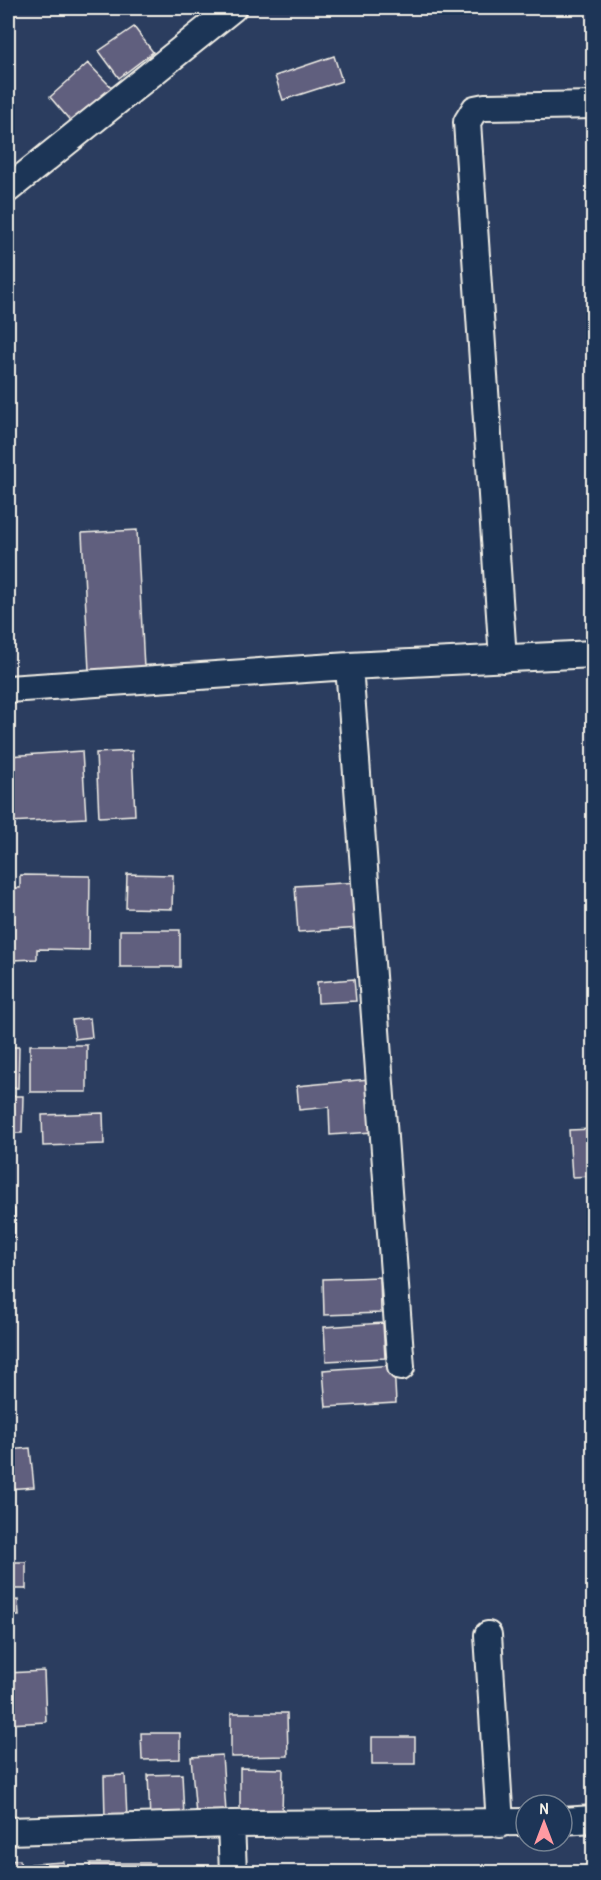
<svg xmlns="http://www.w3.org/2000/svg" width="601" height="1880" font-family="'Patrick Hand',sans-serif">
	<style>
		.building { fill: #615e7e; stroke: #f4f1e8; stroke-width: 1.5 }
		.lines { fill: none; stroke-linecap: round; stroke-linejoin: round }
		.street-casing { stroke: #f4f1e8; stroke-width: 30 }
		.street { stroke: #1d3557; stroke-width: 26 }
	</style>
	<rect width="100%" height="100%" fill="#2b3d5f"/>
	<filter id="ink" filterUnits="userSpaceOnUse"><feTurbulence type="fractalNoise" baseFrequency=".0167" numOctaves="2"/><feDisplacementMap in="SourceGraphic" scale="12" xChannelSelector="R" yChannelSelector="G"/><feConvolveMatrix kernelMatrix="1 2 1 2 8 2 1 2 1" color-interpolation-filters="sRGB"/></filter>
	<g filter="url(#ink)">
		<!-- building -->
		<path class="building" d="M134 27 153 52 119 78 99 51Z
			M334 56 342 81 283 100 275 76Z
			M88 63 113 89 73 124 50 97Z
			M137 530 144 668 89 671 82 533Z
			M82 751 86 818 8 822V756Z
			M132 751 135 815 99 817 96 753Z
			M127 874 173 875 172 909 126 908Z
			M20 875 90 876 89 950 37 949V959L12 960 10 888H20Z
			M359 882 362 928 298 932 295 886Z
			M120 930H180V967H120Z
			M354 979 356 1001 318 1003 317 982Z
			M90 1018 92 1037 75 1039 72 1020Z
			M30 1045H87V1092H30Z
			M8 1047H19L18 1088H8Z
			M369 1079 372 1132 330 1135 329 1107 299 1110 297 1086Z
			M8 1096H23L22 1133H8Z
			M103 1113 104 1144 43 1146 42 1115Z
			M594 1129V1176L572 1177 569 1130Z
			M8 1208 15 1209V1237H8Z
			M8 1247H13V1281H8Z
			M380 1277 381 1313 324 1315 323 1279Z
			M383 1323 385 1358 326 1361 324 1327Z
			M394 1365 396 1403 326 1407 323 1370Z
			M30 1448 34 1487 8 1489V1450Z
			M8 1562H26V1589H8Z
			M18 1600 19 1616H8V1601Z
			M44 1671 46 1722 8 1724V1673Z
			M231 1713H287L288 1756 231 1757Z
			M141 1733H180V1759L142 1760Z
			M372 1737H415V1764H372Z
			M222 1755 226 1812 196 1815 191 1757Z
			M240 1768 283 1769 282 1816H240Z
			M182 1774 184 1817 150 1819 148 1775Z
			M125 1775 127 1818 105 1819 104 1776Z
			M20 1860 21 1872H8V1861Z
			M64 1862 65 1872H31V1864Z
			M90 1863H154V1872H90Z"/>
		<g class="lines">
			<!-- street casing -->
			<g class="street-casing">
				<path id="street" d="M8 189 233 8
					M503 659 467 122 475 109 485 107 594 105
					M349 666 401 1367
					M8 689 349 666 594 654
					M488 1635 500 1824
					M562 1821 594 1819
					M231 1824 233 1872
					M8 1831 231 1824 526 1822"/>
			</g>
			<!-- street -->
			<use href="#street" class="street"/>
		</g>
	</g>
	<!-- margin -->
	<rect width="601" height="1880" fill="none" stroke="#1d3557" stroke-width="30"/>
	<rect x="15" y="15" width="571" height="1850" fill="none" stroke="#f4f1e8" stroke-width="2" filter="url(#ink)"/>
	<!-- north arrow -->
	<g transform="translate(544 1823)"><circle r="28" fill="#1d3557" stroke="#738091" stroke-width="1.5"/>
	<path d="M0-4.5L10 22L0 15L-10 22Z" fill="#ff9aa2"/>
	<text y="-9" font-size="16" font-weight="bold" text-anchor="middle" fill="#f4f1e8">N</text>
	</g>
</svg>
